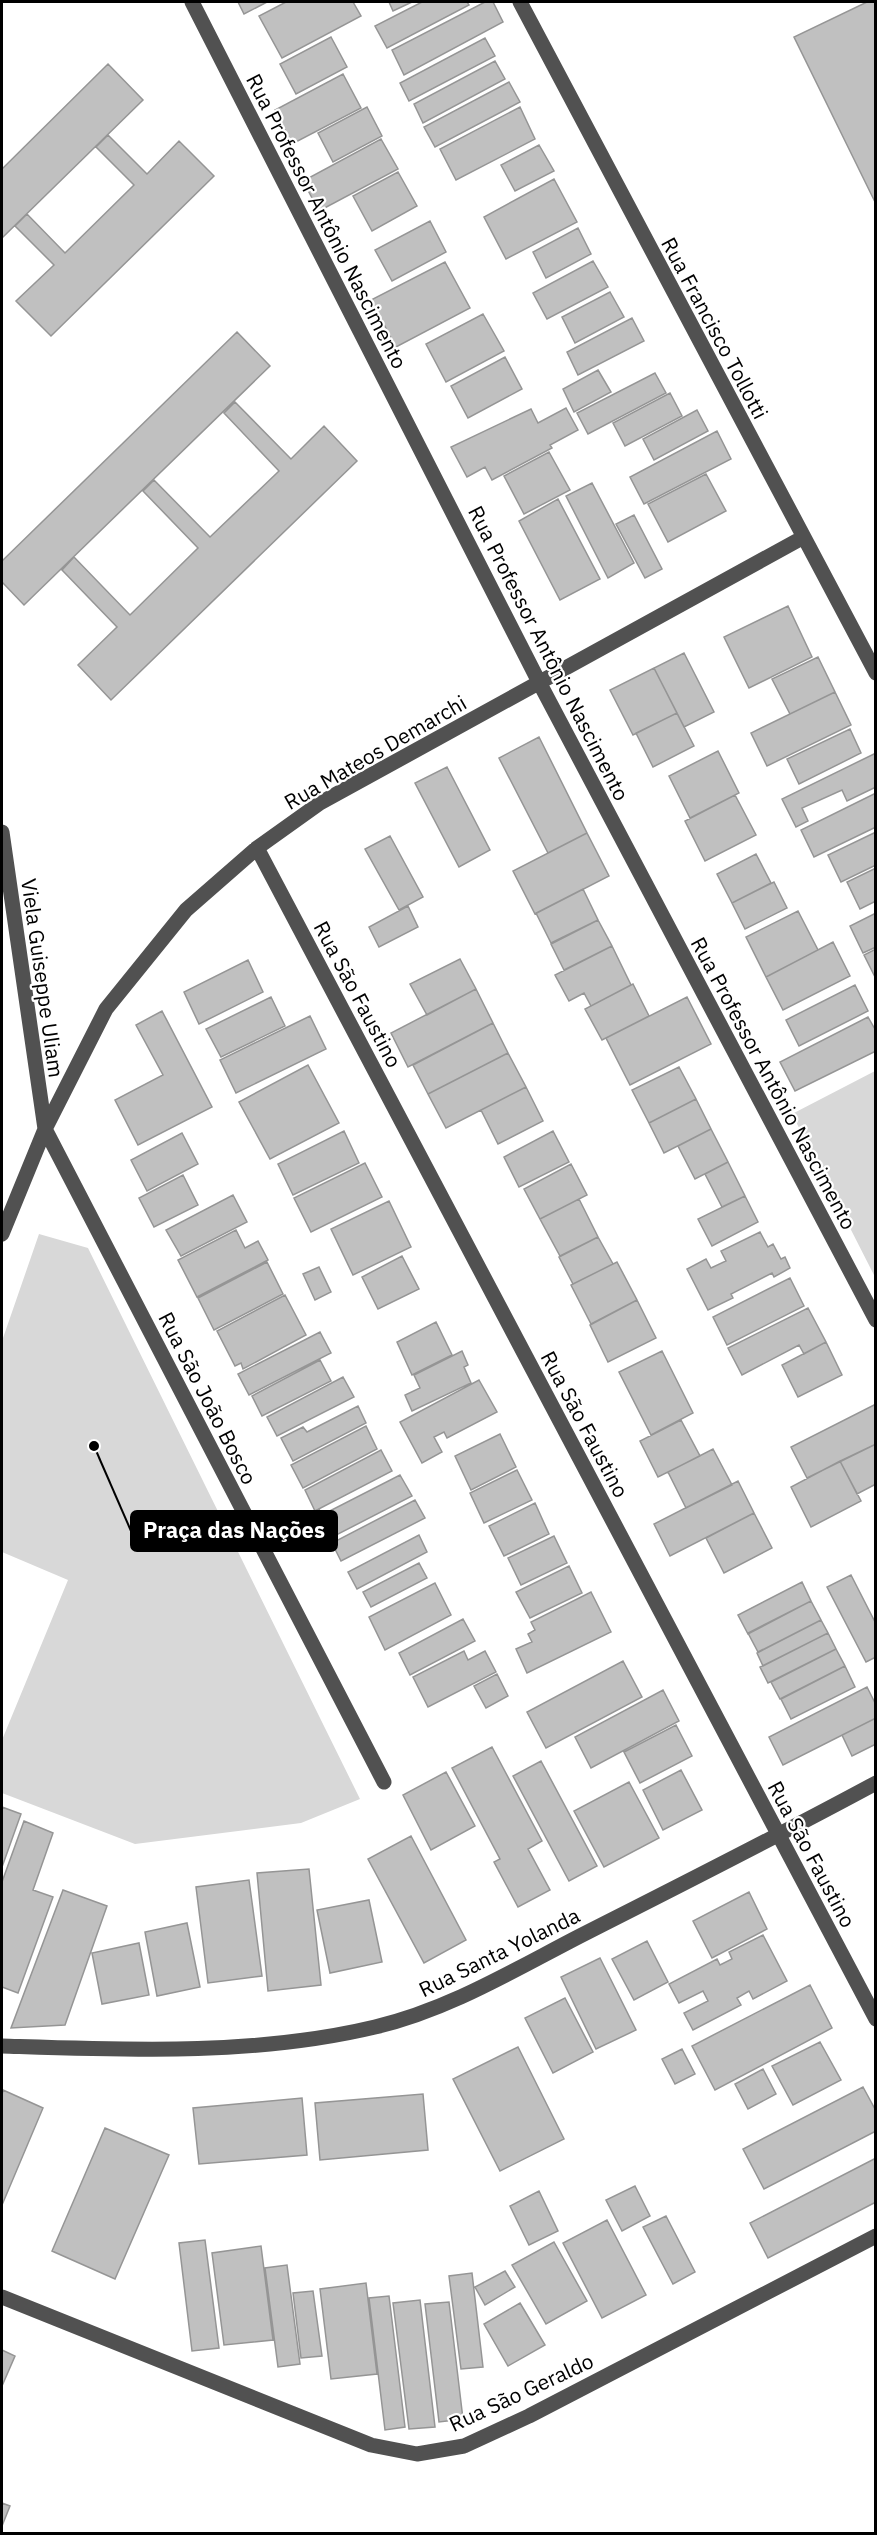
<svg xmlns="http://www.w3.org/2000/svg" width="877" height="2535" font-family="'IBM Plex Sans',sans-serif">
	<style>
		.green { fill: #d8d8d8 }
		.building { fill: #c0c0c0; stroke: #959595; stroke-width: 1.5 }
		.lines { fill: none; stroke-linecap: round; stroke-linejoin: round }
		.minor { stroke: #515151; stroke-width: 15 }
		.labels { text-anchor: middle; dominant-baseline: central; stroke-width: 4.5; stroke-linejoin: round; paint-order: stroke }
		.street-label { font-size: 21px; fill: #000; stroke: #fff }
		.leader { fill: none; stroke: #000; stroke-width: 2 }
		.callout-dot { fill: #000; stroke: #fff; stroke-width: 2 }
		.callout { fill: #000; stroke: #000; stroke-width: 2 }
		.callout-label { font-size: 22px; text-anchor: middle; font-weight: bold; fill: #fff }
	</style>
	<rect width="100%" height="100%" fill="#fff"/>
	<!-- green -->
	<path class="green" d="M875 1071V1277L792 1114Z
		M39 1234 88 1248 360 1799 301 1823 135 1844 2 1793V1740L68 1580 2 1552V1341Z"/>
	<!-- building -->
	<path class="building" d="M238 2H267L244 14Z
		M286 2H353L361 16 282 58 259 16Z
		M389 2H412L393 11Z
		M422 2H467L469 5 387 48 375 26Z
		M485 2H493L503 22 404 75 392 50Z
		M867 2H876V204L794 37Z
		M331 37 347 67 296 94 280 64Z
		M485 38 495 56 409 101 400 83Z
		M495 61 505 79 423 123 414 104Z
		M108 64 143 100 2 238V169Z
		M343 74 361 108 292 144 275 110Z
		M509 82 520 102 435 147 424 127Z
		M367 107 382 136 333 162 318 133Z
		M520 107 535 139 456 180 440 149Z
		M108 135 147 174 179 141 214 176 51 336 16 301 54 265 15 226 27 214 65 253 134 185 96 147Z
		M381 139 398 169 319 211 303 181Z
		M539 145 554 171 515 191 501 165Z
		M398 172 417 206 372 231 353 196Z
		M554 179 577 222 506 259 484 217Z
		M430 221 446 252 392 281 375 250Z
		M578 228 591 254 546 278 533 252Z
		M593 261 608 287 547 319 533 293Z
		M445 262 470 308 396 347 371 300Z
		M610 292 624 317 575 343 562 317Z
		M483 314 504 351 446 382 426 344Z
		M632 318 644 341 578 375 567 352Z
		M237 332 270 366 24 605 2 582V561Z
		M505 357 522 389 468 418 451 386Z
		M598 370 611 392 574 412 563 389Z
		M655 373 666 393 588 434 577 413Z
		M670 393 682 416 625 446 613 423Z
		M235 402 291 459 324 426 357 461 111 700 78 665 117 627 62 570 74 557 130 615 198 548 143 491 154 480 210 537 279 471 224 413Z
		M566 408 578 430 550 445 552 448 492 480 485 467 467 477 451 447 531 409 538 423Z
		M697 410 708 431 654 460 643 439Z
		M717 431 731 459 644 504 630 477Z
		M549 452 570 490 524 514 504 476Z
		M706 474 726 511 668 542 648 504Z
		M592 483 634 563 608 578 566 496Z
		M558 499 600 579 560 600 519 521Z
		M634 515 662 569 645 578 616 524Z
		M788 606 812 657 749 688 724 637Z
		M684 653 714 712 684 727 654 668Z
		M818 657 835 692 790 714 772 679Z
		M654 668 677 713 633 735 610 690Z
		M835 692 851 725 767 766 751 733Z
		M677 713 694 746 653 767 636 733Z
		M850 729 861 753 799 784 787 759Z
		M539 737 587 833 548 853 499 758Z
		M718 751 739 793 690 818 669 776Z
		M876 753V787L847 801 842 790 802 808 808 821 796 827 782 799Z
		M447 767 490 850 459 867 415 783Z
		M876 793V827L814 857 801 830Z
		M735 795 756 835 705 861 685 821Z
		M876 832V865L841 882 828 855Z
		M587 833 609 876 535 914 513 871Z
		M390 836 423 897 399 910 365 849Z
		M756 854 771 883 732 903 717 874Z
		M876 868V901L860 909 847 882Z
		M774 882 787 908 745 929 732 903Z
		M583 889 598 920 551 943 536 913Z
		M408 906 418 927 379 947 369 927Z
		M798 911 818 950 766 977 746 937Z
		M876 913V947L863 953 850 926Z
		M598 920 612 946 564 970 551 944Z
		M833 942 850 976 783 1010 766 977Z
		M612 946 631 985 591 1006 584 993 569 1001 555 975Z
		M876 949V979L864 955Z
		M460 959 476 989 427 1015 410 984Z
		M248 960 263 992 199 1024 184 992Z
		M633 984 649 1016 602 1040 585 1009Z
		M855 985 868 1011 799 1046 786 1020Z
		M476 989 493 1023 408 1067 391 1033Z
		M271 997 285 1026 221 1057 206 1029Z
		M687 997 711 1044 630 1085 606 1038Z
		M162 1011 212 1107 138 1145 115 1100 163 1075 136 1025Z
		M310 1016 326 1049 236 1093 220 1060Z
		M868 1017 876 1031V1051L795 1091 780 1062Z
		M493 1023 508 1053 428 1094 413 1065Z
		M508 1053 526 1087 446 1128 428 1094Z
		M308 1065 339 1123 270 1159 239 1102Z
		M679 1067 696 1099 649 1123 632 1090Z
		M526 1087 543 1121 498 1144 481 1110Z
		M696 1099 711 1129 664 1153 649 1123Z
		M711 1129 728 1162 695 1179 678 1146Z
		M344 1131 359 1163 293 1195 278 1164Z
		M553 1131 569 1162 519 1187 504 1157Z
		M182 1133 198 1164 147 1191 131 1160Z
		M728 1162 745 1196 722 1207 705 1174Z
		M365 1163 382 1197 311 1232 294 1198Z
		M571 1164 587 1195 540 1219 524 1189Z
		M183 1175 198 1205 154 1227 139 1198Z
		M233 1195 247 1222 181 1256 166 1230Z
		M745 1196 758 1222 712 1246 698 1219Z
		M579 1199 598 1237 560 1256 540 1219Z
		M389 1201 411 1247 353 1275 331 1229Z
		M236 1230 245 1248 258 1241 268 1260 197 1297 178 1260Z
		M760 1232 768 1247 773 1244 781 1259 785 1257 790 1268 774 1277 772 1273 731 1294 733 1298 708 1310 687 1269 706 1259 711 1268 726 1261 721 1251Z
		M598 1237 613 1264 573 1284 559 1257Z
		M402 1256 419 1289 378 1309 362 1277Z
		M267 1262 283 1294 214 1330 198 1298Z
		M617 1262 637 1300 591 1324 571 1285Z
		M319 1267 331 1292 315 1300 303 1274Z
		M790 1278 804 1306 727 1345 713 1317Z
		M285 1295 306 1335 243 1369 241 1363 235 1366 217 1331Z
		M637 1300 656 1338 608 1362 590 1325Z
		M808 1308 826 1342 804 1354 799 1345 742 1375 728 1348Z
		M436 1322 452 1355 412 1375 397 1342Z
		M320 1332 331 1353 249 1395 238 1374Z
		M826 1342 842 1375 798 1397 782 1365Z
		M462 1351 468 1365 464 1367 471 1383 412 1411 405 1395 420 1388 414 1375Z
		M662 1351 693 1413 651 1435 619 1372Z
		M320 1360 331 1381 262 1416 252 1396Z
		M343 1377 354 1397 277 1436 267 1417Z
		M479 1380 497 1412 447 1438 444 1432 434 1437 442 1452 422 1463 400 1422Z
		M876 1404V1444L807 1478 791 1447Z
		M358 1406 366 1423 293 1461 281 1438 303 1427 307 1432Z
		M681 1420 700 1456 658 1477 640 1441Z
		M366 1426 377 1449 303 1488 291 1465Z
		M500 1434 516 1467 471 1490 455 1456Z
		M876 1444V1484L857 1494 840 1461Z
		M713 1449 732 1485 686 1508 668 1472Z
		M381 1450 392 1471 315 1511 305 1490Z
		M840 1461 861 1501 811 1527 791 1487Z
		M517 1470 532 1500 484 1523 470 1493Z
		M400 1475 412 1496 307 1550 293 1523 319 1509 322 1515Z
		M738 1481 754 1513 670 1556 654 1524Z
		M415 1500 425 1518 341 1561 332 1543Z
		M535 1503 549 1534 504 1556 489 1526Z
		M754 1513 772 1548 724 1573 706 1538Z
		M419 1535 427 1552 357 1589 348 1572Z
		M554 1536 567 1563 521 1585 508 1558Z
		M419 1563 427 1578 371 1607 363 1592Z
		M569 1566 582 1593 530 1618 516 1592Z
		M851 1575 876 1624V1657L866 1662 827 1587Z
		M802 1582 811 1601 748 1634 738 1615Z
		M435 1583 451 1615 385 1650 369 1617Z
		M591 1592 611 1632 527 1673 516 1649 532 1642 528 1634 535 1630 531 1622Z
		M811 1601 821 1620 758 1652 748 1633Z
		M463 1619 475 1641 410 1675 399 1653Z
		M821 1620 828 1633 763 1666 757 1653Z
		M828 1633 836 1649 768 1683 760 1667Z
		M836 1649 845 1666 780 1699 771 1682Z
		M464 1651 468 1660 485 1651 496 1672 428 1707 413 1677Z
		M623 1661 642 1697 546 1748 527 1712Z
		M845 1666 855 1687 791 1719 781 1699Z
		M497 1674 508 1696 486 1708 474 1686Z
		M867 1687 876 1705V1718L783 1765 769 1737Z
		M663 1690 679 1721 591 1768 575 1737Z
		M876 1718V1744L852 1756 842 1735Z
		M676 1725 692 1756 640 1783 624 1752Z
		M492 1747 542 1841 528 1849 550 1890 518 1907 494 1862 500 1859 452 1768Z
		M541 1761 597 1866 569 1881 513 1776Z
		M681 1770 702 1810 663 1830 643 1790Z
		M446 1772 475 1826 431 1850 403 1795Z
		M629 1782 659 1838 604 1867 574 1811Z
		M2 1807 21 1814 2 1867Z
		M24 1821 53 1833 33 1890 53 1897 18 1993 2 1987V1882Z
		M411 1836 466 1940 424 1963 368 1859Z
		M309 1869 321 1985 268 1991 257 1873Z
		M249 1880 262 1976 208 1983 196 1887Z
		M63 1890 107 1906 65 2025 11 2028Z
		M749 1892 767 1929 712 1958 693 1921Z
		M369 1900 382 1962 330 1973 317 1910Z
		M187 1923 200 1987 157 1996 145 1932Z
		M763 1935 787 1981 753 1999 749 1991 737 1998 741 2005 693 2030 684 2013 708 2001 703 1991 679 2003 669 1984 717 1959 720 1965 732 1959 729 1952Z
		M647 1941 668 1982 634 2000 612 1959Z
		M139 1943 149 1995 102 2004 92 1953Z
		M600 1958 636 2030 596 2049 561 1977Z
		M810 1985 832 2028 715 2090 692 2046Z
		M565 1998 593 2052 553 2073 525 2018Z
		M820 2042 841 2080 793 2105 772 2066Z
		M518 2047 564 2139 500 2171 453 2079Z
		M682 2049 695 2074 675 2084 662 2059Z
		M763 2069 776 2094 748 2109 735 2084Z
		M863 2087 876 2111V2131L764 2189 743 2149Z
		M3 2090 43 2108 2 2205V2095Z
		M423 2094 428 2150 320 2160 315 2103Z
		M302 2098 307 2155 199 2164 193 2108Z
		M105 2128 169 2155 115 2279 52 2251Z
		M876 2158V2202L768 2258 750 2223Z
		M635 2186 650 2216 622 2231 606 2200Z
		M539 2191 558 2231 529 2245 510 2206Z
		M666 2216 695 2272 673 2284 643 2227Z
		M607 2220 646 2295 602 2318 563 2243Z
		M205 2240 219 2348 192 2351 179 2243Z
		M554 2242 587 2301 546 2324 512 2265Z
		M261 2246 273 2340 224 2345 212 2253Z
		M287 2265 300 2364 278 2367 265 2268Z
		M505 2271 515 2287 485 2305 475 2287Z
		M472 2273 483 2367 461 2369 449 2276Z
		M366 2283 377 2374 331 2379 320 2289Z
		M313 2291 322 2356 301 2358 293 2293Z
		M389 2296 405 2427 385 2430 369 2298Z
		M420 2300 435 2427 409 2429 393 2303Z
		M449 2302 463 2419 439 2422 425 2304Z
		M520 2303 545 2345 508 2366 484 2324Z
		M2 2350 15 2356 2 2386Z
		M2 2503 10 2506 2 2526Z"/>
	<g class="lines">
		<!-- minor -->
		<path class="minor" d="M192 2 539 682 876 1320
			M520 2 876 673
			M2 832 45 1129 384 1782
			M257 848 876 2019
			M2 1234 45 1129 106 1009 186 910 257 848 320 803 802 538
			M2 2046C124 2050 254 2056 375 2027 448 2010 514 1970 580 1936 679 1886 778 1836 876 1783
			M2 2297 371 2445 417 2454 464 2446 529 2416 876 2236"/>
	</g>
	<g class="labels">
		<!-- street labels -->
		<g class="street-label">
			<text transform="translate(327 221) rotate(63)">Rua Professor Antônio Nascimento</text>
			<text transform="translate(715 328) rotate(62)">Rua Francisco Tollotti</text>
			<text transform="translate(549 653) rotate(63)">Rua Professor Antônio Nascimento</text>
			<text transform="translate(375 752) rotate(-30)">Rua Mateos Demarchi</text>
			<text transform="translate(43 978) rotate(82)">Viela Guiseppe Uliam</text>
			<text transform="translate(358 994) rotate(62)">Rua São Faustino</text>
			<text transform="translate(774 1083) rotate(62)">Rua Professor Antônio Nascimento</text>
			<text transform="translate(208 1398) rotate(63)">Rua São João Bosco</text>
			<text transform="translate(585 1424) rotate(62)">Rua São Faustino</text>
			<text transform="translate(812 1854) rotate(62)">Rua São Faustino</text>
			<text transform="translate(499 1952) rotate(-26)">Rua Santa Yolanda</text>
			<text transform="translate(521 2392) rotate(-25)">Rua São Geraldo</text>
		</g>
	</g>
	<!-- callouts -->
	<path class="leader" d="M94 1446L131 1531"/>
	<circle class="callout-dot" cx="94" cy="1446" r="6"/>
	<rect class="callout" x="131" y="1511" width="206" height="40" rx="6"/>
	<g class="callout-label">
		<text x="234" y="1538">Praça das Nações</text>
	</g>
	<!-- border -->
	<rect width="877" height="2535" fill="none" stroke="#000000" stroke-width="6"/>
</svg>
